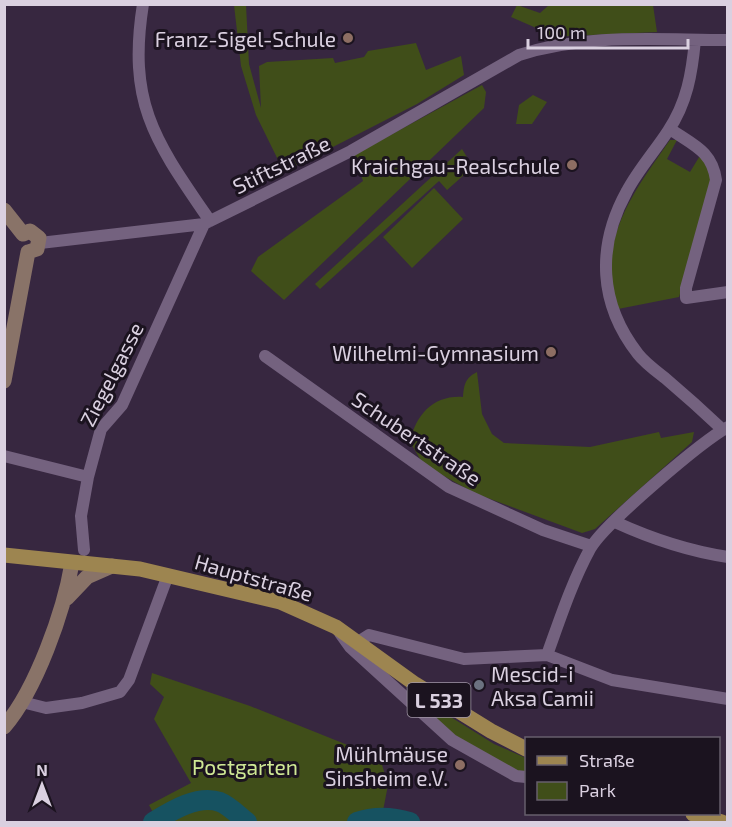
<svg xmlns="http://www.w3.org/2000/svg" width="732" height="827" font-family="'Exo 2',sans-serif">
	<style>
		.green { fill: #404e19 }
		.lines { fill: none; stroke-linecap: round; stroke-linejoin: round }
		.river { stroke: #165261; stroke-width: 20 }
		.street { stroke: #74627f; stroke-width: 12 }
		.secondary { stroke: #897368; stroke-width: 15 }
		.primary { stroke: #9d8550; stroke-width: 15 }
		.education-dot { fill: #8d6e63; stroke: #1b131f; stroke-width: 2 }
		.worship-dot { fill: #6b7280; stroke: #1b131f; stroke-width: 2 }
		.labels { text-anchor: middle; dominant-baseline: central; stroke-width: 6; stroke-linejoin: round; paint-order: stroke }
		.shield { fill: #1b131f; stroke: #a197a6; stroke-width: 1.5 }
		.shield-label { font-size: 20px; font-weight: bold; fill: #dad0e0 }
		.poi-label { font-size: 21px; fill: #dad0e0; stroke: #1b131f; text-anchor: end }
		.street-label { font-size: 21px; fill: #dad0e0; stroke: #1b131f }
		.park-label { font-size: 21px; fill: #cfe895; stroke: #1b131f }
	</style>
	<rect width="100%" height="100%" fill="#372740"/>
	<!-- green -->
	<path class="green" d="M234 5H246L249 64 261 108 259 66 267 62 333 58 335 63 364 57 368 51 416 43 426 70 461 56 464 75 417 104 284 172 256 115 241 66Z
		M517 5 540 13 549 5H653L657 32 548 37 534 27 511 17Z
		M482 85 486 92 484 108 284 300 251 271 258 257 363 181 354 155Z
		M533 95 547 102 532 124H516L519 105Z
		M670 140H677L667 159 690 172 701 154 709 164 711 189 679 297 618 309C595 241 633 193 670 140Z
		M462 149 473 167 447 190 439 181 320 289 315 284Z
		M434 188 463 219 412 268 383 237Z
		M477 372 482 414 492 434 504 443 590 447 659 432 661 438 694 432 692 442 595 529 582 533 474 493 423 464 410 442C416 414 434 395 463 397 464 385 465 378 477 372Z
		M152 673 250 706 380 758 388 785 382 816 406 815 419 822H158L149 805 191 783 154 719 164 697 150 684Z
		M414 694 494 744 526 758V774C490 769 443 725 415 702Z"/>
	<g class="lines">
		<!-- river -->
		<path class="river" d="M153 822C171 811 198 794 220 802 230 806 239 816 247 822
			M357 822C374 816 393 817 410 822"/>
		<!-- street -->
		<path class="street" d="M143 4C127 105 156 142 210 221
			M695 40C692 73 687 103 668 131 655 151 638 170 627 191 596 247 599 304 638 354 645 363 656 371 665 378 685 395 704 412 723 430
			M670 129C693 145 712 151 716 180L686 288V298L728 292
			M40 243 204 224 351 151 519 55C586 33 658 40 728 40
			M265 356 449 487 543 530 591 546
			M4 456 88 477
			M615 522C652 539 688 551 728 557
			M84 550 81 516 88 477 101 429 122 405 204 224
			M340 633 350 647 452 740 516 776 526 777
			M358 642 369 635 464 659 547 655 612 680 728 699
			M547 655C560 619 572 582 590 549 603 525 702 441 728 427
			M22 702 46 708 82 703 120 692 129 680 168 575"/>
		<!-- secondary -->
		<path class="secondary" d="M4 210 23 234
			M23 234 30 231 39 238 37 249 28 252
			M4 381 28 252
			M67 598 87 577 112 566
			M4 727C36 690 64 611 72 563"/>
		<!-- primary -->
		<path class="primary" d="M4 555 140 569 280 602 336 627 415 684 491 731 526 749
			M693 814 722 822"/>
	</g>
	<!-- markers -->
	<g class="education-dot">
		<circle cx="348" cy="38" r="6"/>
		<circle cx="572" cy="165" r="6"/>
		<circle cx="551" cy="352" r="6"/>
		<circle cx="460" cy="765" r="6"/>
	</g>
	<circle class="worship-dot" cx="479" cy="685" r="6"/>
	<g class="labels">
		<!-- shield labels -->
		<rect class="shield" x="407.5" y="683" width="63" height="34" rx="4.5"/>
		<g class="shield-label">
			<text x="439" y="700">L 533</text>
		</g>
		<!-- poi labels -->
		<g class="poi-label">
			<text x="336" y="38">Franz-Sigel-Schule</text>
			<text x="560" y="165">Kraichgau-Realschule</text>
			<text x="539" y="352">Wilhelmi-Gymnasium</text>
			<text x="491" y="673" text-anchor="start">Mescid-i<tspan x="491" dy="24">Aksa Camii</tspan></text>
			<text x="448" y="753">Mühlmäuse<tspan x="448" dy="24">Sinsheim e.V.</tspan></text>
		</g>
		<!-- street labels -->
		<g class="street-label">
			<text transform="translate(281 164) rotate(-26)">Stiftstraße</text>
			<text transform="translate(111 374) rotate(-63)">Ziegelgasse</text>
			<text transform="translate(417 438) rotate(34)">Schubertstraße</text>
			<text transform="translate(254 577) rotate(16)">Hauptstraße</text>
		</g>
		<!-- park labels -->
		<g class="park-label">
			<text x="245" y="766">Postgarten</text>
		</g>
	</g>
	<!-- border -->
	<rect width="732" height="827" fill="none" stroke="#dad0e0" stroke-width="12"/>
	<!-- legend -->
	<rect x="525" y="737" width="195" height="78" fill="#1b131f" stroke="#675f6c" stroke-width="1.5"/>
	<rect x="537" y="756" width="30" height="9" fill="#9d8550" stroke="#675f6c" stroke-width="1.5"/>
	<text x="579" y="767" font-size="18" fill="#dad0e0">Straße</text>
	<rect x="537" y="782" width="30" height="18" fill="#404e19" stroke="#675f6c" stroke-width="1.5"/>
	<text x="579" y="797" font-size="18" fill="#dad0e0">Park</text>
	<!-- north arrow -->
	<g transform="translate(42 785)" stroke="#1b131f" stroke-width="4.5" paint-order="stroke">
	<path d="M0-4.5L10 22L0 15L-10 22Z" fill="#dad0e0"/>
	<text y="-9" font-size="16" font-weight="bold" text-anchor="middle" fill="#dad0e0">N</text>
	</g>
	<!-- scale -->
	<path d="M528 39v9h160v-9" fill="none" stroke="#dad0e0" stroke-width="3"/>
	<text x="537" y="39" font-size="18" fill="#dad0e0" stroke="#1b131f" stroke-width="4.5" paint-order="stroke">100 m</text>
</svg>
